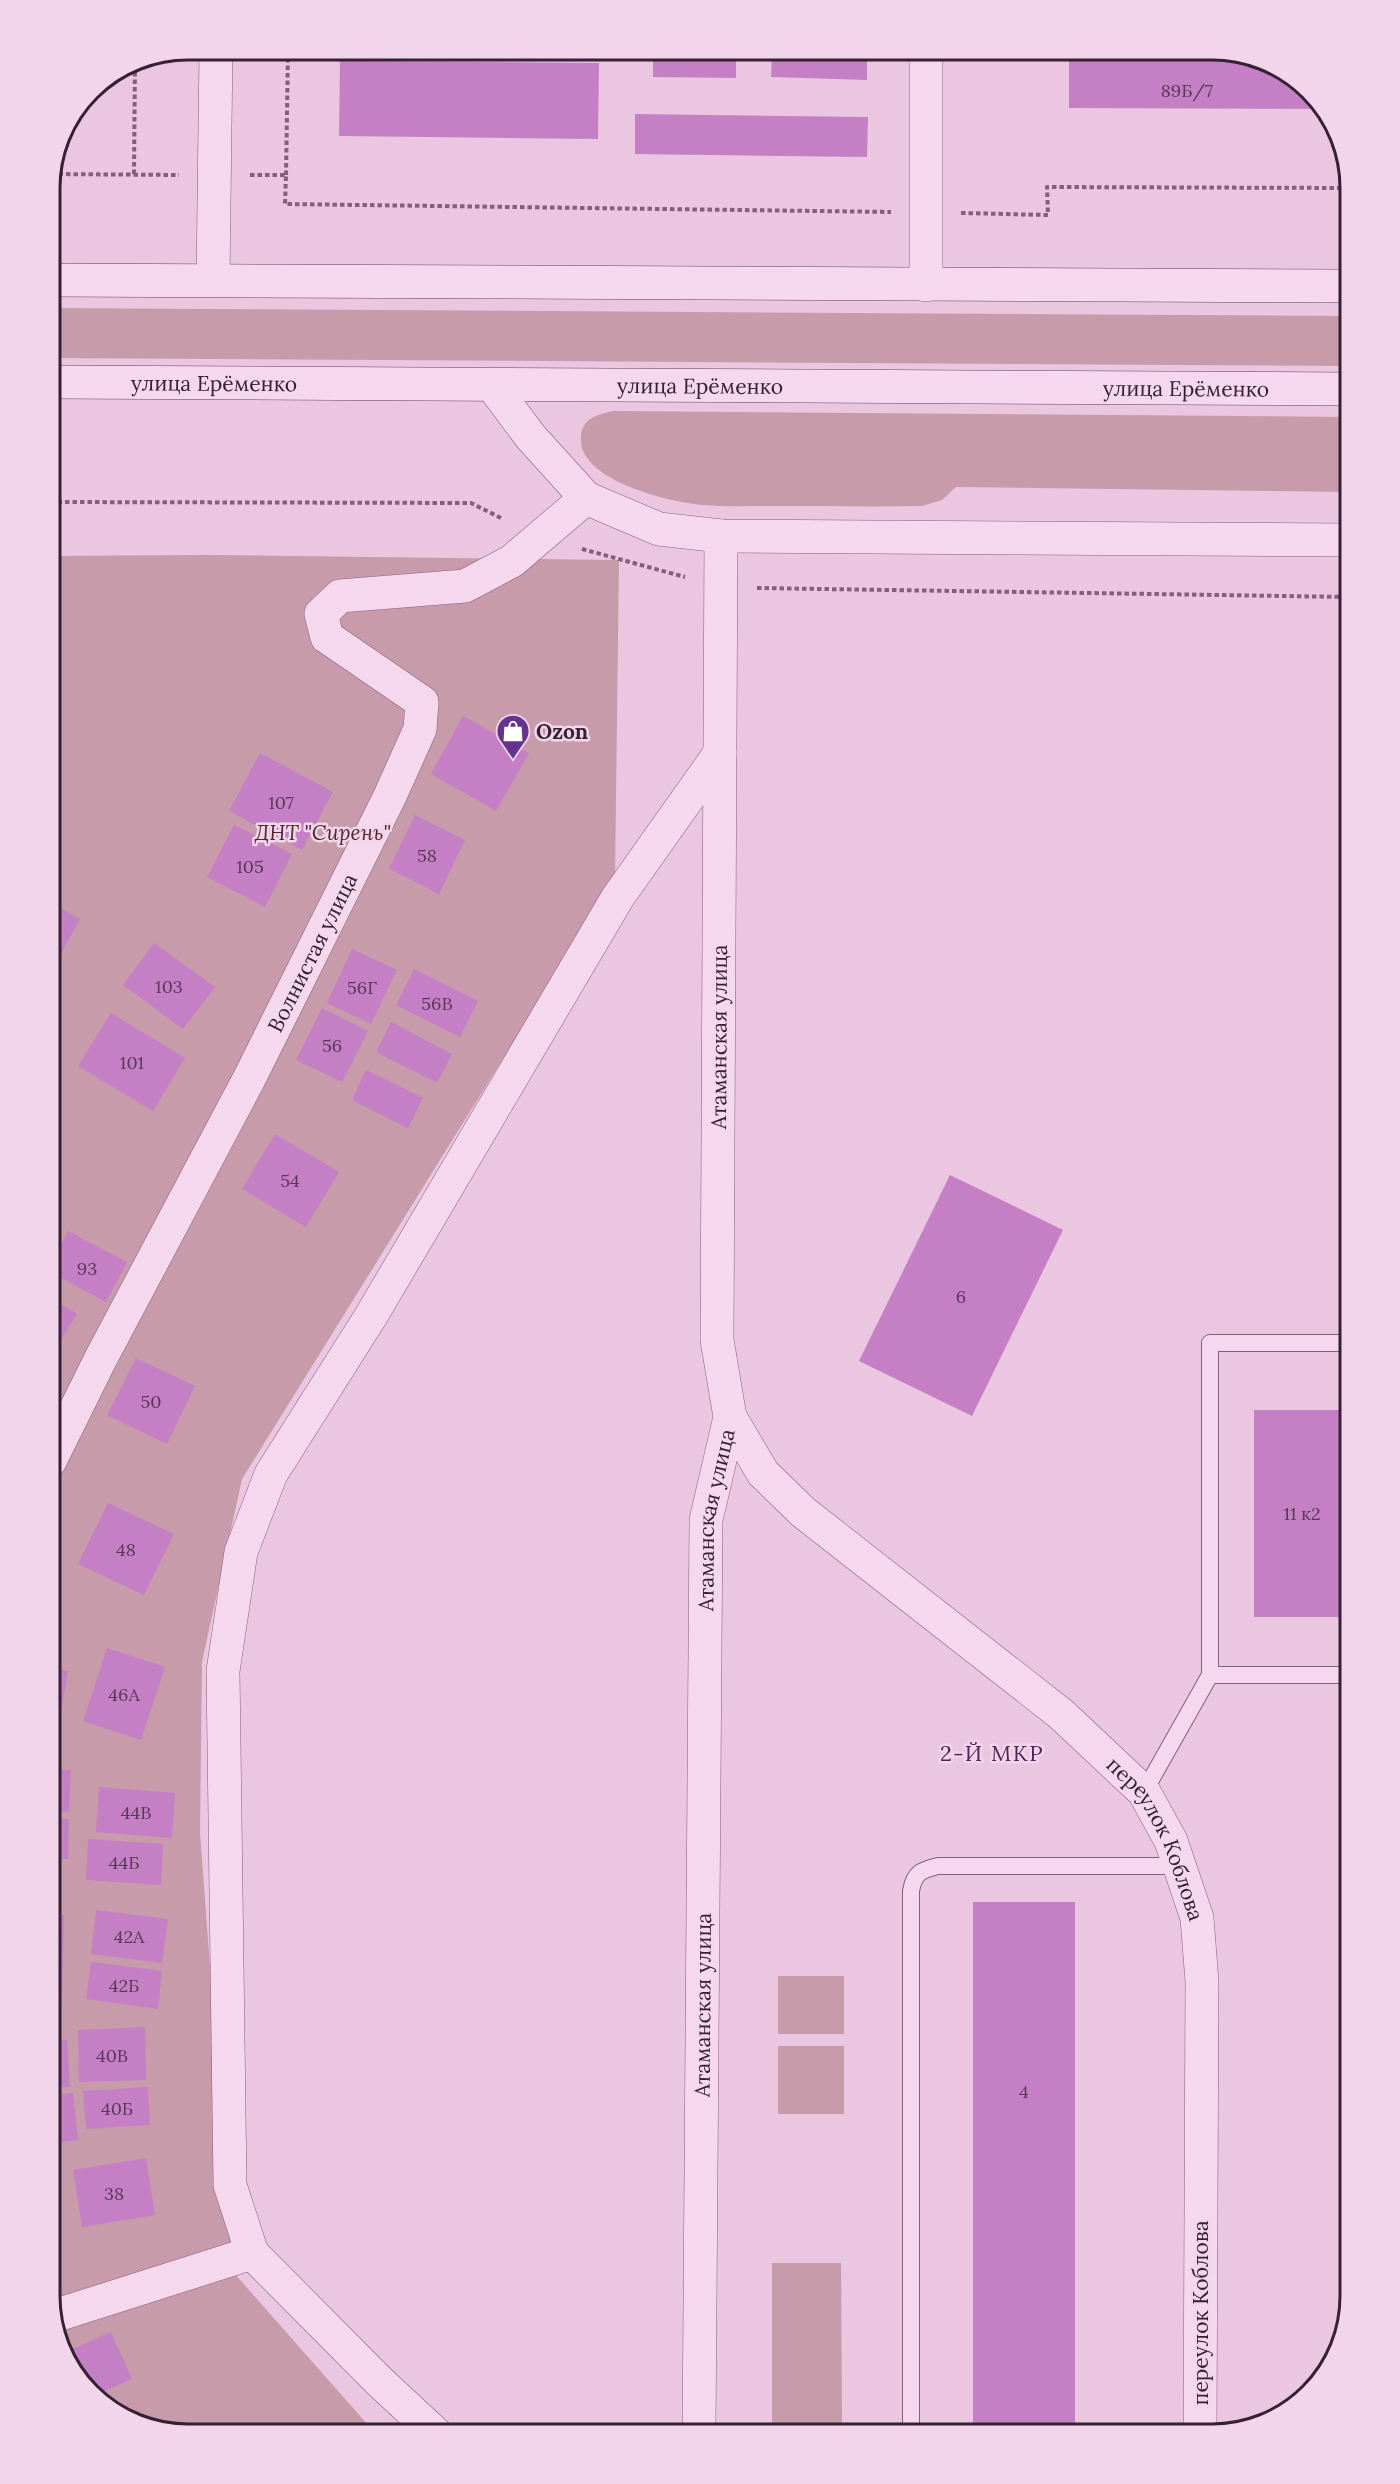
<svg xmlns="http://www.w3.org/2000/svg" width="1400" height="2484" font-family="Lora,serif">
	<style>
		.green { fill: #c79ba9 }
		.building { fill: #c47fc5 }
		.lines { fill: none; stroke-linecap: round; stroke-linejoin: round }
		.lane-casing { stroke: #845d80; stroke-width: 18 }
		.street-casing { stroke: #845d80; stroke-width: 34 }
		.secondary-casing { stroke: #664063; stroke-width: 34 }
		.path { stroke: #845d80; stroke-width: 4; stroke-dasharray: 4.5 3; stroke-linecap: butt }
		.lane { stroke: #f6d8ee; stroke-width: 16 }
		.street { stroke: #f6d8ee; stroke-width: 33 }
		.secondary { stroke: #f6d8ee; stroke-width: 33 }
		.labels { text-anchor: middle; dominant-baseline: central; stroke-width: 5; stroke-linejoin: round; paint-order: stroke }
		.number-label { font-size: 18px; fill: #593858 }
		.street-label { font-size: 21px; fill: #352034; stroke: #f2d5ea }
		.poi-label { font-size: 21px; font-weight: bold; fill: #352034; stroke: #f2d5ea; text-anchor: start }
		.park-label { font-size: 21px; font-style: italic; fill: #50282f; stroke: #f2d5ea }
		.neighbourhood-label { font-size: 22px; letter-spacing: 1.5px; fill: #51235e; stroke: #f2d5ea }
		.rim { fill: none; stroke: #352034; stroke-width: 3 }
	</style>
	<rect width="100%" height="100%" fill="#eac6e0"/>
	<!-- green -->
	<path class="green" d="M50 308 1350 316V366L50 358Z
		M613 411 1350 417V492L956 487 942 500 922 506C873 507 825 506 776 506 751 506 727 507 703 505 669 502 577 480 581 437 582 418 597 415 613 411Z
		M206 555 619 560 615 878 242 1479 202 1662 200 1833 233 2272 376 2434H179L111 2411 64 2357 50 2296V556Z
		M778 1976H844V2034H778Z
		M778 2046H844V2114H778Z
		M772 2263H841L842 2423H772Z"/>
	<!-- building -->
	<path class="building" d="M653 50H736V78L653 77Z
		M772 50H867V80L771 77Z
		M1069 50H1221L1289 73 1321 109 1069 108Z
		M340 61 599 63 598 139 339 136Z
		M635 114 868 117 867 157 635 154Z
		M463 716 529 753 496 811 431 774Z
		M260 753 333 792 302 850 229 811Z
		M415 815 465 840 439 894 389 869Z
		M234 825 292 854 265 907 207 877Z
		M50 902 80 919 50 974Z
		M154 943 215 987 183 1029 123 985Z
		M352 949 397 970 371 1024 327 1003Z
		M414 969 478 1001 460 1037 396 1005Z
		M322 1008 368 1031 342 1082 296 1060Z
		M111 1013 185 1058 153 1111 78 1066Z
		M391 1022 452 1054 437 1083 376 1052Z
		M366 1070 423 1098 408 1128 352 1100Z
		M275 1134 339 1172 306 1227 242 1189Z
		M950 1175 1063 1230 972 1416 859 1361Z
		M68 1231 127 1262 106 1302 50 1272V1265Z
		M50 1297 77 1314 50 1358Z
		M136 1358 195 1386 167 1444 107 1415Z
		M1254 1410H1350V1617H1254Z
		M108 1503 174 1534 144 1595 78 1564Z
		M107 1648 165 1667 141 1740 83 1721Z
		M50 1668 68 1671 57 1734 50 1733Z
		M50 1769 71 1770 69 1812 50 1811Z
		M99 1787 175 1793 172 1838 96 1832Z
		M50 1818 69 1819 68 1859H50Z
		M88 1839 163 1844 161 1885 86 1880Z
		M973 1902H1075V2434H973Z
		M96 1910 168 1919 162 1963 91 1954Z
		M50 1914 64 1915 62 2001H50Z
		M91 1962 162 1971 158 2009 86 1999Z
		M145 2027 146 2080 79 2082 78 2030Z
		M50 2040H67L70 2087 50 2088Z
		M148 2087 150 2125 86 2129 83 2091Z
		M73 2093 78 2140 50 2143V2096Z
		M146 2158 155 2215 82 2227 73 2170Z
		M111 2332 132 2379 96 2395 64 2357 63 2353Z"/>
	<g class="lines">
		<!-- lane casing -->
		<g class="lane-casing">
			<path id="lane" d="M1350 1675H1210V1343H1350
				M1144 1792 1210 1675
				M911 2434V1891C914 1873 921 1870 938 1866H1179"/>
		</g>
		<!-- street casing -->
		<g class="street-casing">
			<g id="street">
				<path d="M213 280 216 50"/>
				<path d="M926 285V50"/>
				<path d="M492 385 530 436 586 498 659 529 721 536 1350 540"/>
				<path id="s1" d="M730 1417 763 1473 803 1512 1061 1714 1144 1792 1171 1841 1197 1918 1202 1982 1200 2434"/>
				<path id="s2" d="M50 1461 101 1358 249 1079 390 796 420 729 422 702 327 637 321 614 340 596 465 586 512 561 586 498"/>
				<path d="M54 2316 252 2253"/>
				<path d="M436 2434 379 2381 252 2253 230 2185 223 1671 241 1552 271 1474 371 1316 618 897 720 753"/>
				<path id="s3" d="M699 2434 706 1520 730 1417 717 1340 721 536"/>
			</g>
		</g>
		<!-- secondary casing -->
		<g class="secondary-casing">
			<g id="secondary">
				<path d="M50 280 1350 286"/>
				<path id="s4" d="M50 382 1350 389"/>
			</g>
		</g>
		<!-- path -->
		<path class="path" d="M51 174 179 175
			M134 174 135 60
			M250 175H286L285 204 891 212
			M286 175 288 50
			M961 213 1048 215 1047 187 1350 188
			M50 502 471 503 503 519
			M582 549 685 577
			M757 588 1350 597"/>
		<!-- lane -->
		<use href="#lane" class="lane"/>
		<!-- street -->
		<use href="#street" class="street"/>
		<!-- secondary -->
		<use href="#secondary" class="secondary"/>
	</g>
	<!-- icons -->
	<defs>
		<g id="shop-pin" transform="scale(1.725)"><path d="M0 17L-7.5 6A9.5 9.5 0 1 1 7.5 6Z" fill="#65338d" stroke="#f2d5ea"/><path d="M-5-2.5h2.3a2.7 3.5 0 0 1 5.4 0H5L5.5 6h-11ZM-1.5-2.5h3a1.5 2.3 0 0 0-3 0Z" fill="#fff"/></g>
	</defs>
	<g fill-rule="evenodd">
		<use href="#shop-pin" x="513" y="731"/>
	</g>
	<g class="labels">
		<!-- number labels -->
		<g class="number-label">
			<text x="1187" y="90">89Б/7</text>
			<text x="281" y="802">107</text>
			<text x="427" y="855">58</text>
			<text x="250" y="866">105</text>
			<text x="169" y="986">103</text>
			<text x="362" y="987">56Г</text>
			<text x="437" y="1003">56В</text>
			<text x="332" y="1045">56</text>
			<text x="132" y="1062">101</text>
			<text x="290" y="1180">54</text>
			<text x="87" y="1268">93</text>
			<text x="961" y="1296">6</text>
			<text x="151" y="1401">50</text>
			<text x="1302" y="1513">11 к2</text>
			<text x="126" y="1549">48</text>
			<text x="124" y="1694">46А</text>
			<text x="136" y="1812">44В</text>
			<text x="124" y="1862">44Б</text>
			<text x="129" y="1936">42А</text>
			<text x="124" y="1985">42Б</text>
			<text x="112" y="2055">40В</text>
			<text x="1024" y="2091">4</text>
			<text x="117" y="2108">40Б</text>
			<text x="114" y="2193">38</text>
		</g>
		<!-- street labels -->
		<g class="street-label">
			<text stroke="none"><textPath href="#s4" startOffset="164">улица Ерёменко</textPath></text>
			<text stroke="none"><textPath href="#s4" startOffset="650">улица Ерёменко</textPath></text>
			<text stroke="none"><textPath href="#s4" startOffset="1136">улица Ерёменко</textPath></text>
			<text stroke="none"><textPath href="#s2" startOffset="572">Волнистая улица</textPath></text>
			<text stroke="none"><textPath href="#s3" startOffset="1401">Атаманская улица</textPath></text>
			<text stroke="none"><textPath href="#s3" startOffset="915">Атаманская улица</textPath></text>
			<text stroke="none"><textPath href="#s1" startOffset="609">переулок Коблова</textPath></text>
			<text stroke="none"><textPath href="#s3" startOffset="429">Атаманская улица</textPath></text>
			<text transform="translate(1200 2313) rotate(-90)">переулок Коблова</text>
		</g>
		<!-- poi labels -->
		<g class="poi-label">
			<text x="536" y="731">Ozon</text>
		</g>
		<!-- park labels -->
		<g class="park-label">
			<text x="323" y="832">ДНТ "Сирень"</text>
		</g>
		<!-- neighbourhood labels -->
		<g class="neighbourhood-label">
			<text x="992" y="1753">2-Й МКР</text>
		</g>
	</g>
	<!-- crop -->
	<path d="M0 0H1400V2484H0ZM188 60H1212A128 128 0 0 1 1340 188V2296A128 128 0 0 1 1212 2424H188A128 128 0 0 1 60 2296V188A128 128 0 0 1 188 60Z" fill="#f2d5ea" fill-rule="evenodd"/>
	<path class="rim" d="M188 60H1212A128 128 0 0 1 1340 188V2296A128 128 0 0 1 1212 2424H188A128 128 0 0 1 60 2296V188A128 128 0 0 1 188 60Z"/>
</svg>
